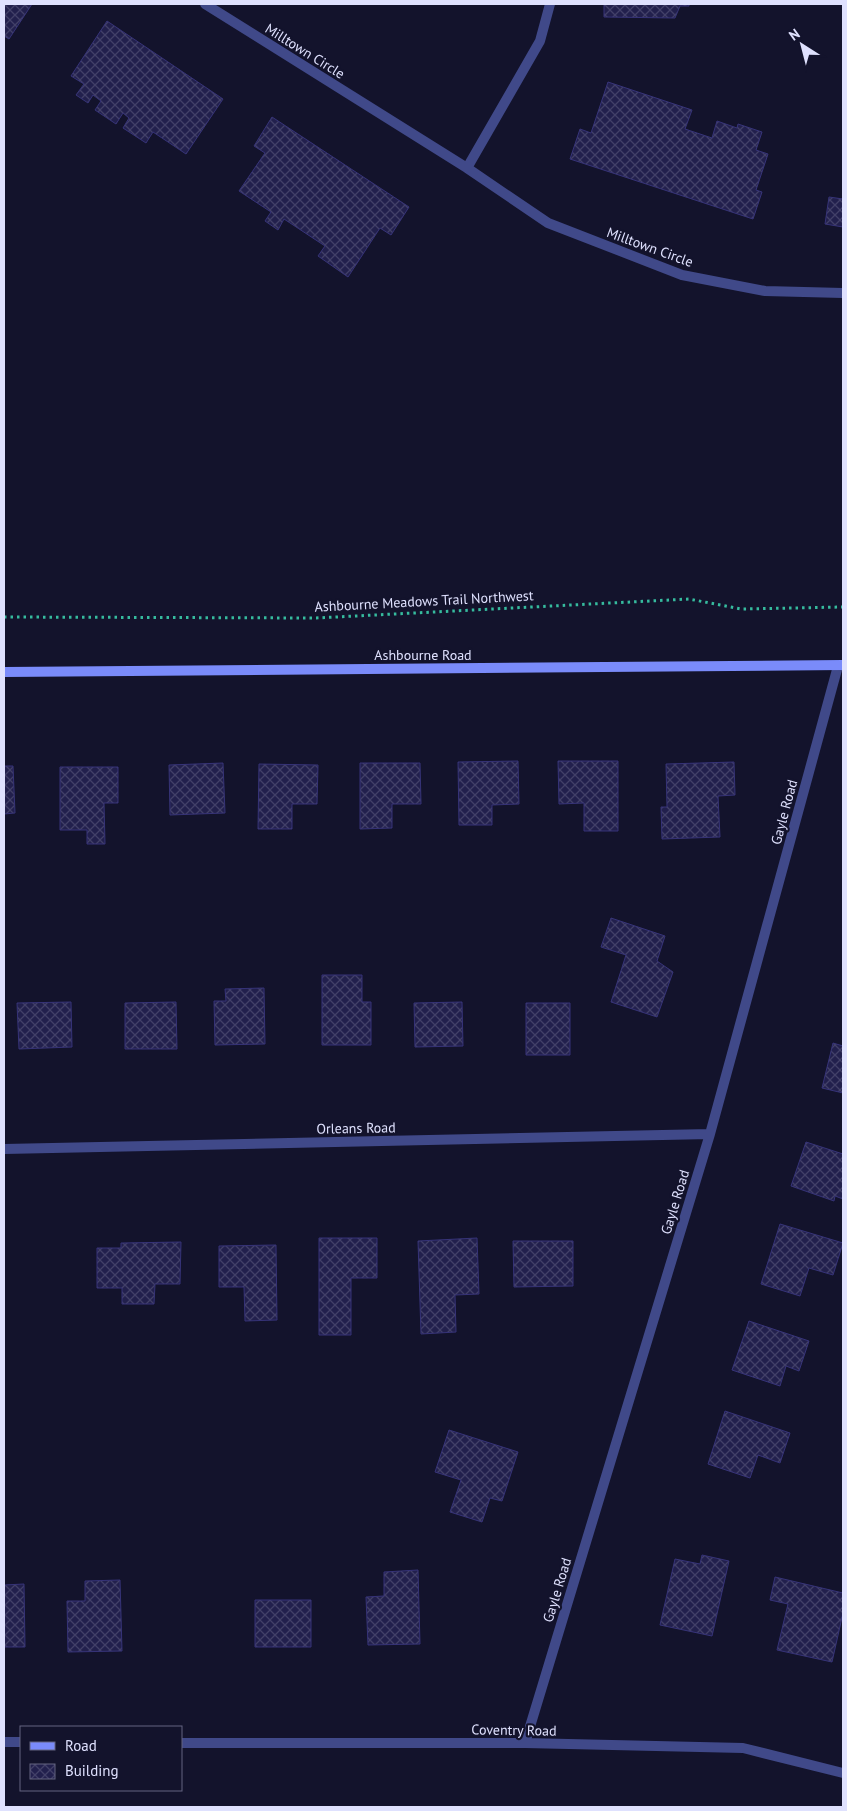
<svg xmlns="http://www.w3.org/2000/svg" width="847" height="1811" font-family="'PT Sans',sans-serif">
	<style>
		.building { fill: url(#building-cross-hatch); stroke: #363378 }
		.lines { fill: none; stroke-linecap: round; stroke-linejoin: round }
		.path { stroke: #36bb9e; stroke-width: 3; stroke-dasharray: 2.5 4; stroke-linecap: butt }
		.street { stroke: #404989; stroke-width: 10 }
		.secondary { stroke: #7a8bfa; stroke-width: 10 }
		.labels { text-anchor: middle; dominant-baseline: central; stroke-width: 4.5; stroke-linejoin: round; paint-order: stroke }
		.street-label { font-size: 14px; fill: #dfe1fe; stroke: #13132c }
	</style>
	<defs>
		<pattern id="building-cross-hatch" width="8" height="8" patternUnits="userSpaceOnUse" patternTransform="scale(1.25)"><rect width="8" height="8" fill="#22204d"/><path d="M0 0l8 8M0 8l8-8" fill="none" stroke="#424068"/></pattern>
	</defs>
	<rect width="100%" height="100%" fill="#13132c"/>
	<!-- building -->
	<path class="building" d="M4 4H32L9 39 4 36Z
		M604 4H689V6H680L675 18 604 17Z
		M107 21 223 99 186 154 153 132 146 143 123 128 129 118 123 113 116 124 95 110 101 101 93 95 88 103 76 95 84 84 71 76Z
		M608 82 692 110 685 129 712 138 717 121 737 128 738 124 762 132 756 150 768 154 756 190 762 192 753 219 570 159 580 129 591 133Z
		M272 117 409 207 391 235 380 228 348 277 318 256 325 246 284 219 278 230 265 221 271 212 239 191 265 153 254 146Z
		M829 197 843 199V227L825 224Z
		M518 761 519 804 492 805V825H459L458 762Z
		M558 761H618V831H584V803L559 804Z
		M734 762 735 795 718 796 720 837 662 839 661 807H667L666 764Z
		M223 763 225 813 170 815 169 765Z
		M360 763H420L421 804H392V828L360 829Z
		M259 764 318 765 317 804H292V829H258Z
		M4 766H13L15 813 4 814Z
		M60 767H118V803H104L105 844H87V830H60Z
		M611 918 665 936 657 961 673 972 657 1017 611 1002 626 955 601 947Z
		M322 975H362V1002H371V1045H322Z
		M264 988 265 1044 215 1045 214 1001H226L225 989Z
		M71 1002 72 1047 19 1049 17 1003Z
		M176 1002 177 1049H125V1003Z
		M462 1002 463 1046 415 1047 414 1003Z
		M526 1003H570V1055H526Z
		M833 1043 843 1046V1093L822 1088Z
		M806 1142 843 1154V1199L835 1196 834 1201 791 1186Z
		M780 1224 843 1243 833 1275 809 1268 800 1296 761 1284Z
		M319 1238H377V1278H351V1335H319Z
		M477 1238 479 1294 455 1295 456 1332 421 1334 418 1241Z
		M513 1241H573V1286L514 1287Z
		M181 1242 180 1284H155L154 1304H122V1288H97V1248H121V1243Z
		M276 1245 277 1320 245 1321 244 1287H219V1246Z
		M749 1321 809 1341 799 1371 786 1366 780 1386 732 1370Z
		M725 1411 790 1433 780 1463 758 1455 750 1478 708 1464Z
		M449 1430 518 1452 502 1501 490 1498 482 1522 450 1512 461 1480 435 1472Z
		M702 1555 729 1561 712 1636 660 1625 675 1559 700 1564Z
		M418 1570 420 1644 368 1645 366 1597 384 1596V1572Z
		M775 1577 843 1593V1613L832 1662 777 1650 788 1604 770 1600Z
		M120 1580 122 1651 68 1652 67 1601H85V1581Z
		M24 1584 25 1647H4V1585Z
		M255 1600H311V1647H255Z"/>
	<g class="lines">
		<!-- path -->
		<path class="path" d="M4 617 316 618 689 599 741 609 843 607"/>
		<!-- street -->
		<path class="street" d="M205 4 467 168 548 223 682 275 765 291 843 293
			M467 168 540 41 550 4
			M4 1149 710 1134
			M4 1742H21
			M181 1743H525L743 1748 843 1773
			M525 1743 710 1134 838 666"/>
		<!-- secondary -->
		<path class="secondary" d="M4 672 843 665"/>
	</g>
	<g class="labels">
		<!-- street labels -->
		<g class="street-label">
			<text transform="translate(305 51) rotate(32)">Milltown Circle</text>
			<text transform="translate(650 247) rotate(20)">Milltown Circle</text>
			<text transform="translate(424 601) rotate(-3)">Ashbourne Meadows Trail Northwest</text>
			<text x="423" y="655">Ashbourne Road</text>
			<text transform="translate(784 812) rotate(-75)">Gayle Road</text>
			<text transform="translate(356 1128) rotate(-1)">Orleans Road</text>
			<text transform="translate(675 1202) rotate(-73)">Gayle Road</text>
			<text transform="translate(557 1590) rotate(-73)">Gayle Road</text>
			<text transform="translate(514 1730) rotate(1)">Coventry Road</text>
		</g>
	</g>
	<!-- border -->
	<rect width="847" height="1811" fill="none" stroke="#dfe1fe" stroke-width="10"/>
	<!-- legend -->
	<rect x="20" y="1726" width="162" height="65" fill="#13132c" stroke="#656580"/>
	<rect x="30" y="1742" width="25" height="8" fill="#7a8bfa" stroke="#656580"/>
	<text x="65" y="1751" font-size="15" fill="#dfe1fe">Road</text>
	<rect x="30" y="1764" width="25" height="15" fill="url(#building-cross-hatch)" stroke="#656580"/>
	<text x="65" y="1776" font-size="15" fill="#dfe1fe">Building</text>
	<!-- north arrow -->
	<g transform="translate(802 45) rotate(324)" stroke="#13132c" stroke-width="4" paint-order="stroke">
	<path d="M0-4L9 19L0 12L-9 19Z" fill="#dfe1fe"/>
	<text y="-8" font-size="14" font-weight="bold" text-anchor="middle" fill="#dfe1fe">N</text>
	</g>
</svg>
